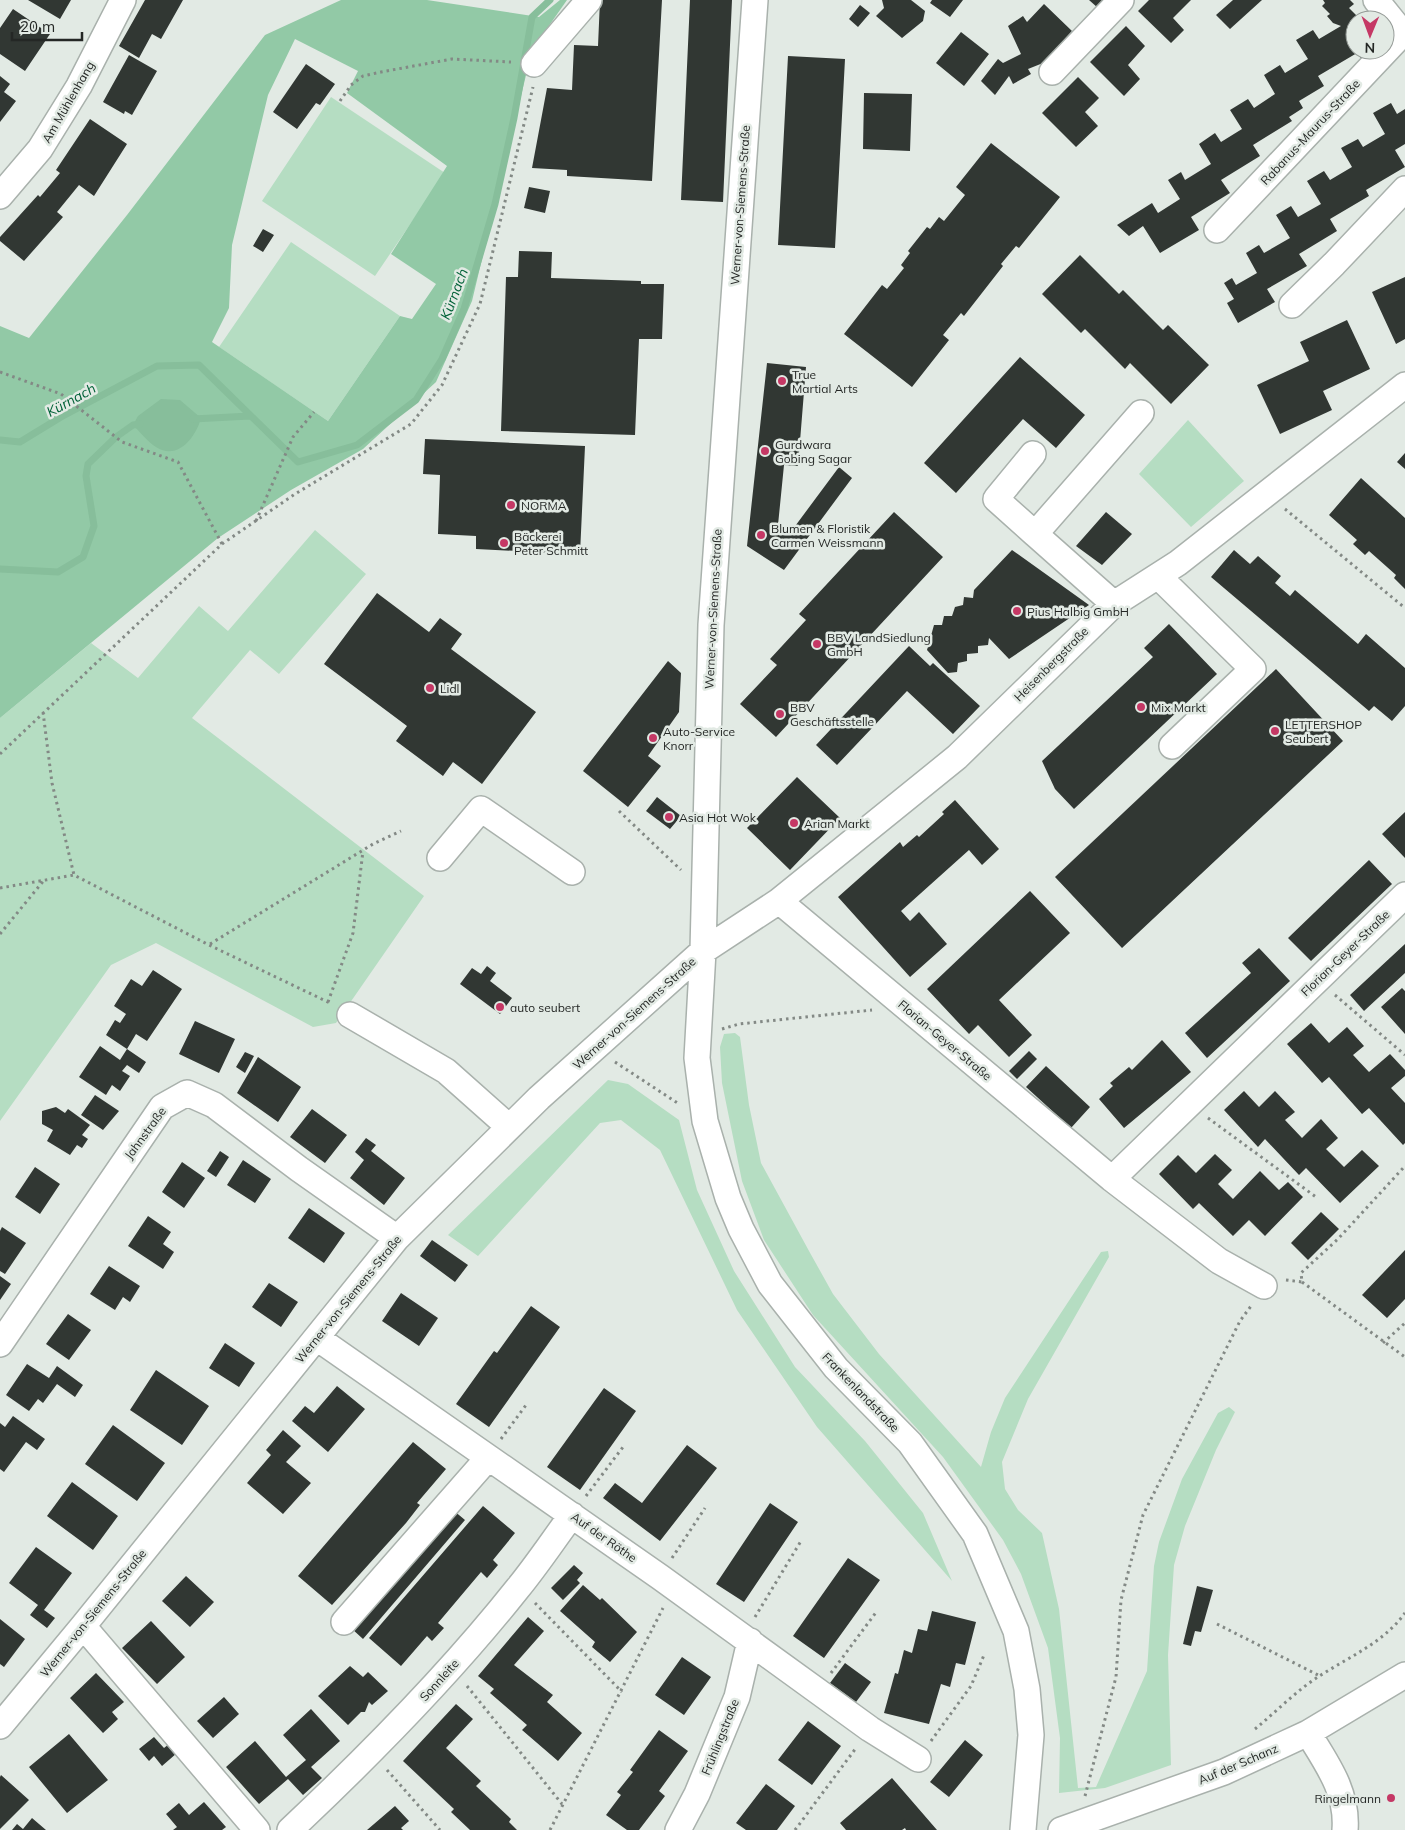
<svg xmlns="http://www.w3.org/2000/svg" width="1405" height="1830" font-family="Mulish,sans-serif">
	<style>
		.green { fill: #b5ddc2 }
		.forest { fill: #92c9a6; fill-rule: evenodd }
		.water { fill: #87be9b }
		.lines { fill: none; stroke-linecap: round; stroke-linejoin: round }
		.stream { stroke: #87be9b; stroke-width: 7 }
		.building { fill: #313733 }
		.minor-casing { stroke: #a9b1ac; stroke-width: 28 }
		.path { stroke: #838985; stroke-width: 3; stroke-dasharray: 2.5 4; stroke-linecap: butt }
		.minor { stroke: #fff; stroke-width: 25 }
		.poi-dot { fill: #c53865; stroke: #e2eae4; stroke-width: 2 }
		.labels { text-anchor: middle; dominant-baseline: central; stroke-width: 5; stroke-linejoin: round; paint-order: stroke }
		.street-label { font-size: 12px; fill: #242725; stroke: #e2eae4 }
		.poi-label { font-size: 12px; fill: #242725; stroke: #e2eae4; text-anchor: start }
		.water-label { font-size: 14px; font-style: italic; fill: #006137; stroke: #e2eae4 }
	</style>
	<rect width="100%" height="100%" fill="#e2eae4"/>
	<!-- green -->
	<path class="green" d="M331 97 445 173 375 276 262 201Z
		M291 242 400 316 328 421 219 347Z
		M1188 420 1244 481 1191 527 1139 474Z
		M315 530 366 574 279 674 250 650 192 718 424 896 336 1023 313 1027 156 943 111 965 0 1121V718L91 643 138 678 199 606 228 631Z
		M735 1033 740 1037 749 1105 761 1163 809 1251 833 1294 879 1354 981 1467 991 1432 1005 1398 1101 1252 1108 1251 1109 1257 1028 1399 1002 1462 1005 1489 1018 1510 1042 1533 1059 1609 1078 1788 1096 1787 1147 1671 1154 1566 1159 1542 1182 1479 1218 1413 1229 1407 1235 1412 1216 1450 1185 1526 1174 1565 1168 1655 1171 1765 1105 1788 1059 1793 1060 1738 1048 1648 1021 1574 1003 1540 943 1457 813 1315 764 1240 742 1181 722 1083 720 1047 724 1034Z
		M608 1080 628 1084 679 1120 697 1190 734 1271 795 1367 865 1441 923 1513 952 1581 817 1427 737 1310 660 1150 621 1120 600 1123 478 1256 448 1235Z"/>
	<!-- forest -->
	<path class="forest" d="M341 0H427L539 17 560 0H567L532 50 472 301 436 382 363 449 291 490 218 538 0 718V326L29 338 127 215 265 35ZM295 39 358 71 347 93 447 166 391 254 436 284 412 319 400 316 328 421 212 342 229 308 232 245 268 95Z"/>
	<!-- water -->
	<path class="water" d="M161 399 180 400 201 418C196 437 178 461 156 447 148 442 140 432 133 425L138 416Z"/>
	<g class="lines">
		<!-- stream -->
		<path class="stream" d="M193 419 250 416
			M0 440 20 442 61 417 157 366 199 365 298 462 357 445 416 400 442 359 464 309 495 204 514 118 532 17 550 0
			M0 569 58 572 83 557 94 526 86 476 88 464 116 437 133 425 140 424"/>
	</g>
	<!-- building -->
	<path class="building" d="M28 0H71L60 19Z
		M145 0H183L161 39 152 34 139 58 119 46Z
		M600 0H662L652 181 567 176V170L532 168 547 88 572 90 574 45 598 46Z
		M690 0H732L723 202 681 200Z
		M882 0H911L925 11 923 21 902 38 876 16 884 8Z
		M932 0H963L950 17 930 3Z
		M1089 0H1105L1098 8Z
		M1149 0H1191L1173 18 1184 30 1171 43 1138 11Z
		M1233 0H1262L1230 29 1216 15Z
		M1323 0H1350L1354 4 1349 8 1357 16 1355 18 1357 20H1355V50H1379L1366 65 1357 53 1318 76 1324 86 1299 101 1303 108 1289 117 1292 121 1253 145 1260 156 1221 180 1230 193 1191 217 1199 230 1160 253 1143 226 1129 236 1117 225 1152 203 1158 213 1180 199 1168 180 1181 172 1185 180 1211 164 1199 144 1215 133 1221 142 1242 129 1230 110 1248 99 1254 108 1275 94 1264 75 1280 65 1285 73 1308 59 1296 40 1313 30 1319 39 1341 26 1333 23 1327 16 1330 14 1322 6 1325 3Z
		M1044 4 1072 31 1043 63 1028 69 1031 74 1013 84 1009 76 995 95 981 81 998 59 1003 63 1021 54 1008 26 1023 16 1027 22Z
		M860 5 870 13 858 27 849 19Z
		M13 9 50 34 25 71 0 54V28Z
		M1126 26 1145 46 1128 65 1140 79 1124 96 1090 62Z
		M961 32 989 54 964 86 936 63Z
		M129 55 157 71 132 115 125 111 124 114 103 102Z
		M788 56 845 59 835 248 778 245Z
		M306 64 335 84 320 105 316 103 297 129 273 112Z
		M0 76 10 84 4 92 16 101 0 122Z
		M1078 77 1099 98 1085 112 1098 126 1076 147 1042 113Z
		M864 93 912 94 910 151 863 149Z
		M1391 103 1397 114 1405 109V144L1395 150 1405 167 1366 190 1369 196 1330 219 1337 231 1299 254 1307 266 1267 289 1275 302 1238 323 1227 303 1234 299 1224 283 1232 278 1236 285 1257 273 1246 253 1259 245 1264 253 1290 238 1276 215 1291 206 1298 217 1321 204 1307 181 1324 171 1330 180 1352 167 1341 148 1358 139 1363 147 1385 134 1373 113Z
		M90 119 127 144 94 196 79 185 57 212 63 217 24 261 0 241V237L38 195 40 197 60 173 56 170Z
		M991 143 1060 197 1019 248 1016 246 1001 264 1003 266 964 316 961 313 943 335 949 340 912 387 844 334 882 285 887 289 904 268 901 265 910 253 908 251 927 227 930 229 939 217 944 221 965 195 956 187Z
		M529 187 550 191 545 213 524 208Z
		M263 229 274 235 263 252 253 246Z
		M519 251 552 252 551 278 641 281V284H664L662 339H639L635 435 501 431 506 277H518Z
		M1080 255 1119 294 1123 290 1163 330 1168 325 1209 365 1171 404 1130 363 1125 369 1085 329 1081 333 1042 294Z
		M1405 277V339L1396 344 1372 292Z
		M1347 320 1370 369 1323 391 1332 410 1280 434 1257 385 1309 361 1300 342Z
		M1020 357 1085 415 1056 448 1023 419 956 493 924 463Z
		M767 363 806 367 798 466 784 465 778 525 790 533 839 467 852 478 784 570 747 546Z
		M425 439 585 446 580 554 476 549V536L438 534 440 475 423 474Z
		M1405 453V469L1397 462Z
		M1361 478 1405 518V589L1394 578 1396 575 1369 551 1365 555 1353 544 1357 540 1329 515Z
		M894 512 943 557 776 737 740 704 777 665 770 659 806 620 799 614Z
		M1106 512 1132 534 1102 565 1076 546Z
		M1012 550 1089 605 1009 659 989 638 988 645 978 646V653L967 654V661L958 663 957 672 948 673 927 650 934 625H942L944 616H952L955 607 963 605 964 597 973 598 974 590Z
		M1234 550 1250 564 1258 556 1281 576 1275 583 1290 596 1295 590 1358 644 1366 634 1405 668V706L1392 721 1374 706 1369 711 1211 577Z
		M377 593 429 632 440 618 462 634 451 649 536 712 482 784 453 762 443 776 396 741 407 726 324 664Z
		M1169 624 1217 674 1074 809 1055 789 1042 761 1153 657 1144 648Z
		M909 646 930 666 933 663 980 706 953 734 907 691 837 765 816 745Z
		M668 661 681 673 679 712 648 756 661 766 628 807 583 771Z
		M1276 669 1343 741 1122 948 1055 877Z
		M797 777 840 818 790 870 747 828Z
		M657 797 681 816 670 829 646 811Z
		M955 800 999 849 982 865 969 850 901 911 910 921 919 912 947 944 910 977 838 897 900 842 903 847 917 835 919 837 944 814 942 812Z
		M1405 812V858L1382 834Z
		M1369 860 1392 884 1311 961 1288 938Z
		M1030 891 1070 933 999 1000 1032 1035 1009 1057 978 1025 969 1034 927 989Z
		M1405 944V973L1364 1011 1350 995Z
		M1259 948 1290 981 1207 1058 1185 1033 1251 973 1242 963Z
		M487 966 496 973 490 981 512 998 500 1014 460 984 472 968 481 974Z
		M153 970 182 989 147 1041 136 1034 127 1049 106 1035 115 1020 120 1023 126 1014 114 1006 131 979 142 986Z
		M1402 988 1405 991V1034L1381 1007Z
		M195 1021 235 1039 219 1073 179 1054Z
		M1311 1023 1329 1043 1347 1027 1364 1046 1353 1055 1369 1072 1390 1054 1405 1070V1076L1391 1088 1405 1103V1143L1403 1145 1369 1108 1362 1114 1329 1077 1322 1083 1287 1044Z
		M1162 1040 1191 1072 1124 1128 1099 1099 1113 1086 1110 1083 1129 1067 1132 1070Z
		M100 1046 120 1060 127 1049 146 1062 139 1073 127 1065 122 1071 130 1076 120 1091 112 1085 106 1095 79 1077Z
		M1029 1051 1037 1059 1017 1079 1009 1071Z
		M245 1052 254 1056 245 1073 236 1067Z
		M258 1057 301 1087 278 1122 237 1093Z
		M1046 1066 1090 1107 1071 1128 1026 1087Z
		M1244 1091 1259 1107 1275 1091 1295 1112 1285 1120 1302 1138 1321 1119 1338 1138 1326 1149 1344 1167 1362 1150 1379 1166 1340 1203 1306 1168 1299 1175 1265 1139 1258 1147 1224 1110Z
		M95 1095 119 1111 103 1130 81 1115Z
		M56 1107 65 1113 68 1109 90 1125 82 1135 88 1139 82 1148 77 1145 70 1155 47 1141 53 1130 42 1124V1111Z
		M312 1109 347 1135 325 1163 290 1137Z
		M366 1138 376 1145 371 1151 405 1178 384 1205 350 1178 364 1160 355 1152Z
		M220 1151 229 1157 216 1177 207 1171Z
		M1215 1154 1232 1170 1218 1184 1233 1199 1260 1171 1279 1190 1288 1182 1303 1197 1265 1236 1249 1220 1233 1236 1199 1203 1193 1209 1159 1174 1178 1155 1196 1173Z
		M243 1160 271 1179 255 1203 227 1185Z
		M182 1162 205 1178 184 1208 162 1192Z
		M35 1167 60 1184 40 1214 15 1197Z
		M309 1208 345 1233 324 1263 288 1238Z
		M1321 1212 1339 1229 1308 1260 1291 1243Z
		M148 1216 171 1232 163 1244 174 1252 163 1269 128 1246Z
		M2 1227 26 1243 5 1274 0 1271V1231Z
		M432 1240 468 1265 455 1282 420 1256Z
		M1405 1250V1299L1387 1318 1362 1295Z
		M109 1266 140 1286 130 1302 123 1297 115 1310 90 1294Z
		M0 1276 11 1284 0 1300Z
		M269 1283 298 1302 281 1327 252 1307Z
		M401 1293 438 1318 419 1346 382 1321Z
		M531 1306 560 1327 489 1427 456 1404 494 1351 497 1353Z
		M68 1314 91 1330 69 1360 46 1344Z
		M225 1343 255 1363 239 1387 209 1368Z
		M27 1364 49 1378 57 1366 83 1385 75 1397 57 1384 43 1403 38 1399 29 1411 6 1395Z
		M156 1370 209 1406 182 1445 130 1410Z
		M337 1386 365 1409 328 1452 292 1421 305 1406 314 1413Z
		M604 1388 636 1411 580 1490 547 1467Z
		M13 1416 45 1439 37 1450 26 1442 4 1472 0 1469V1423L5 1427Z
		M113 1425 165 1463 137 1501 85 1464Z
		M283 1430 301 1446 286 1462 311 1483 283 1514 247 1483 271 1455 266 1450Z
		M413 1442 446 1469 417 1503 420 1505 406 1523 332 1605 298 1576Z
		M687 1445 717 1468 660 1541 603 1498 615 1483 642 1503Z
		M72 1482 118 1516 93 1550 47 1516Z
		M770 1503 798 1522 744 1602 716 1584Z
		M483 1506 515 1533 493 1560 498 1565 487 1578 481 1572 438 1623 444 1628 432 1641 427 1636 401 1666 369 1638Z
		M453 1510 465 1520 363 1639 351 1628Z
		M36 1547 72 1573 44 1610 55 1618 47 1628 30 1615 38 1605 9 1583Z
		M848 1558 880 1580 824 1658 793 1636Z
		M574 1565 583 1573 577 1580 580 1583 563 1600 551 1588Z
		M186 1576 214 1602 190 1627 162 1601Z
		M583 1585 600 1600 602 1598 637 1632 610 1662 592 1647 595 1642 560 1611Z
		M1197 1586 1213 1590 1201 1632 1195 1631 1191 1646 1183 1644Z
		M932 1611 976 1622 965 1665 956 1663 950 1687 941 1684 929 1724 884 1713 895 1673 898 1674 904 1650 912 1653 918 1629 927 1631Z
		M528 1617 544 1631 514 1665 553 1695 547 1702 582 1733 558 1761 522 1730 527 1725 490 1693 494 1689 478 1676Z
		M0 1619 25 1639 4 1667 0 1664Z
		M151 1621 185 1657 157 1684 122 1648Z
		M682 1657 711 1677 684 1715 655 1695Z
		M845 1663 871 1682 856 1702 830 1683Z
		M350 1666 363 1677 368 1672 388 1691 372 1705 369 1702 365 1712H361L348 1725 318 1696Z
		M96 1673 124 1702 112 1712 118 1719 103 1733 70 1698Z
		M224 1697 239 1714 213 1738 197 1721Z
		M456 1704 473 1719 446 1748 481 1781 476 1786 511 1819 509 1822 517 1830H470L451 1812 454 1809 403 1761Z
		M311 1709 340 1741 311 1767 322 1778 303 1795 288 1779 259 1804 226 1767 255 1741 286 1777 306 1760 283 1735Z
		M808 1721 841 1746 812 1785 778 1760Z
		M659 1730 688 1751 659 1791 665 1796 639 1830H627L606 1815 621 1795 617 1792 633 1772 630 1770Z
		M69 1734 108 1780 67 1813 29 1767Z
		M154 1737 164 1748 169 1744 177 1753 162 1766 154 1756 149 1761 139 1749Z
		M965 1740 983 1755 949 1797 930 1782Z
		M1 1775 29 1800 0 1829V1777Z
		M892 1778 937 1830H906L905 1828 902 1830H846L840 1823Z
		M766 1784 795 1806 777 1830H746L736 1823Z
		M204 1802 226 1827 222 1830H173L177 1827 166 1814 179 1803 189 1815Z
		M395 1806 409 1821 401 1828 403 1830H367Z
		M32 1818 46 1830H12L17 1824 23 1829Z"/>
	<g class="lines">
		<!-- minor casing -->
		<g class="minor-casing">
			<path id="minor" d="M755 0 711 625 703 951 697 1058 705 1121 728 1198 741 1229 770 1284 836 1368 910 1443 975 1534 1016 1631 1027 1689 1031 1735 1023 1830
				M1376 0 1405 36
				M534 64 589 0
				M1052 72 1121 0
				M0 196 40 149 79 86 123 0
				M1217 230 1403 33
				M1292 305 1334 264 1405 189
				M1033 454 996 499 1035 534
				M1159 577 1253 669 1172 746
				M1114 604 1035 534 1141 413
				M440 858 481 809 572 872
				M779 901 1112 1179 1219 1261 1264 1286
				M350 1015 446 1071 509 1127
				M1112 1179 1405 895
				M317 1338 660 1577 870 1729 918 1759
				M0 1344 162 1107 187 1093 214 1105 299 1169 397 1238
				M344 1622 488 1458
				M83 1626 257 1830
				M0 1726 83 1626 397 1238 539 1098 703 951 779 901 957 757 1114 604 1178 563 1405 385
				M1308 1733C1327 1764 1348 1792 1345 1830
				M290 1830C371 1754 449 1675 518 1588 537 1565 554 1539 572 1515
				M678 1830 697 1794 737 1697 750 1641
				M1061 1830 1224 1772 1308 1733 1405 1675"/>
		</g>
		<!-- path -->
		<path class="path" d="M340 101 351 85 363 76 381 72 452 59 511 62
			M0 372 61 394 122 442 178 462 222 544
			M1285 509 1405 608
			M256 521 293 437 314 412
			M43 712 52 783 74 875 209 945 330 1003
			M0 754 222 544 295 494 411 424 442 385 480 304 533 87
			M619 811 681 870
			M0 888 74 875
			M0 934 45 879
			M210 944 373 844 401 831
			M1335 995 1405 1055
			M328 1002 353 933 363 851
			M722 1029 739 1024 872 1010
			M615 1062 679 1104
			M1208 1118 1316 1197
			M1286 1280 1302 1282 1301 1273 1338 1239 1405 1166
			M1302 1282 1405 1357
			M1383 1343 1405 1323
			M501 1439 526 1405
			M586 1496 623 1447
			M672 1558 705 1508
			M535 1603 622 1692
			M755 1617 801 1541
			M1217 1624 1320 1676
			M831 1673 877 1611
			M467 1686 562 1804
			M1255 1729C1277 1711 1298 1689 1321 1675 1351 1656 1384 1642 1405 1613
			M931 1741 971 1686 984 1655
			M387 1770 440 1830
			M1085 1796 1116 1677 1121 1600 1143 1515 1240 1321 1251 1306
			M550 1830 663 1608
			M795 1830 856 1748"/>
		<!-- minor -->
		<use href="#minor" class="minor"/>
	</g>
	<!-- markers -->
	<g class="poi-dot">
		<circle cx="782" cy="381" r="5"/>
		<circle cx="765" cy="451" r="5"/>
		<circle cx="511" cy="505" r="5"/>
		<circle cx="761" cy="535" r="5"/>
		<circle cx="504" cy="543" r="5"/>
		<circle cx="1017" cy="611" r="5"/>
		<circle cx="817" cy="644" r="5"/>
		<circle cx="430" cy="688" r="5"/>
		<circle cx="1141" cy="707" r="5"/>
		<circle cx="780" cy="714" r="5"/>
		<circle cx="1275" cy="731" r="5"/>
		<circle cx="653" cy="738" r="5"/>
		<circle cx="669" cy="817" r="5"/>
		<circle cx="794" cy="823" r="5"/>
		<circle cx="500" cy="1007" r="5"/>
		<circle cx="1391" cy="1798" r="5"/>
	</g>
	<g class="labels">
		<!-- street labels -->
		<g class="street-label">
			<text transform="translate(68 102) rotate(-60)">Am Mühlenhang</text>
			<text transform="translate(1310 132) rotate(-47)">Rabanus-Maurus-Straße</text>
			<text transform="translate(740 205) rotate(-86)">Werner-von-Siemens-Straße</text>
			<text transform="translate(713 609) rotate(-87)">Werner-von-Siemens-Straße</text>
			<text transform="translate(1051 664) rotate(-45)">Heisenbergstraße</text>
			<text transform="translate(1345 953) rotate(-44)">Florian-Geyer-Straße</text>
			<text transform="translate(634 1013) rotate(-42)">Werner-von-Siemens-Straße</text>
			<text transform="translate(945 1040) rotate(40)">Florian-Geyer-Straße</text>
			<text transform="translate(145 1133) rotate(-54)">Jahnstraße</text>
			<text transform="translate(348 1299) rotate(-51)">Werner-von-Siemens-Straße</text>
			<text transform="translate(861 1392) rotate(46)">Frankenlandstraße</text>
			<text transform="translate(604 1537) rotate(35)">Auf der Röthe</text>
			<text transform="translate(93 1613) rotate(-51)">Werner-von-Siemens-Straße</text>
			<text transform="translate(439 1680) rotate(-48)">Sonnleite</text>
			<text transform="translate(720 1737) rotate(-68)">Frühlingstraße</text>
			<text transform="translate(1238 1764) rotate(-23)">Auf der Schanz</text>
		</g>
		<!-- poi labels -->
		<g class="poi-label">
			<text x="792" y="374">True<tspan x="792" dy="14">Martial Arts</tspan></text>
			<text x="775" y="444">Gurdwara<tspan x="775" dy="14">Gobing Sagar</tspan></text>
			<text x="521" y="505">NORMA</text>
			<text x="771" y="528">Blumen &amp; Floristik<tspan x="771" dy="14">Carmen Weissmann</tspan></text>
			<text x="514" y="536">Bäckerei<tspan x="514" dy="14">Peter Schmitt</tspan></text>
			<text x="1027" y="611">Pius Halbig GmbH</text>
			<text x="827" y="637">BBV LandSiedlung<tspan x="827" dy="14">GmbH</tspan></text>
			<text x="440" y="688">Lidl</text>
			<text x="790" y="707">BBV<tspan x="790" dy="14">Geschäftsstelle</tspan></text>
			<text x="1151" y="707">Mix Markt</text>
			<text x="1285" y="724">LETTERSHOP<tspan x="1285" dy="14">Seubert</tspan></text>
			<text x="663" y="731">Auto-Service<tspan x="663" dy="14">Knorr</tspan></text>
			<text x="679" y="817">Asia Hot Wok</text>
			<text x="804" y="823">Arian Markt</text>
			<text x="510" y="1007">auto seubert</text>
			<text x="1381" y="1798" text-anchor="end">Ringelmann</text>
		</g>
		<!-- water labels -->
		<g class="water-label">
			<text transform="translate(454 294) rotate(-69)">Kürnach</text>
			<text transform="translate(71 400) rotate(-29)">Kürnach</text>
		</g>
	</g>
	<!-- north arrow -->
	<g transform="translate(1370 35) rotate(181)"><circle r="24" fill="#e2eae4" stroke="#969c98"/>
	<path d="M0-4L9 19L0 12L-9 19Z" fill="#c53865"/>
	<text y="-8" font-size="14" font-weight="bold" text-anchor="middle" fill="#242725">N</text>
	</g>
	<!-- scale -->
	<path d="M12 32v8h70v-8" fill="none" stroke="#242725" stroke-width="2.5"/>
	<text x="20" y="32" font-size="15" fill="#242725" stroke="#e2eae4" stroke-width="4" paint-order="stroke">20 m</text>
</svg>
